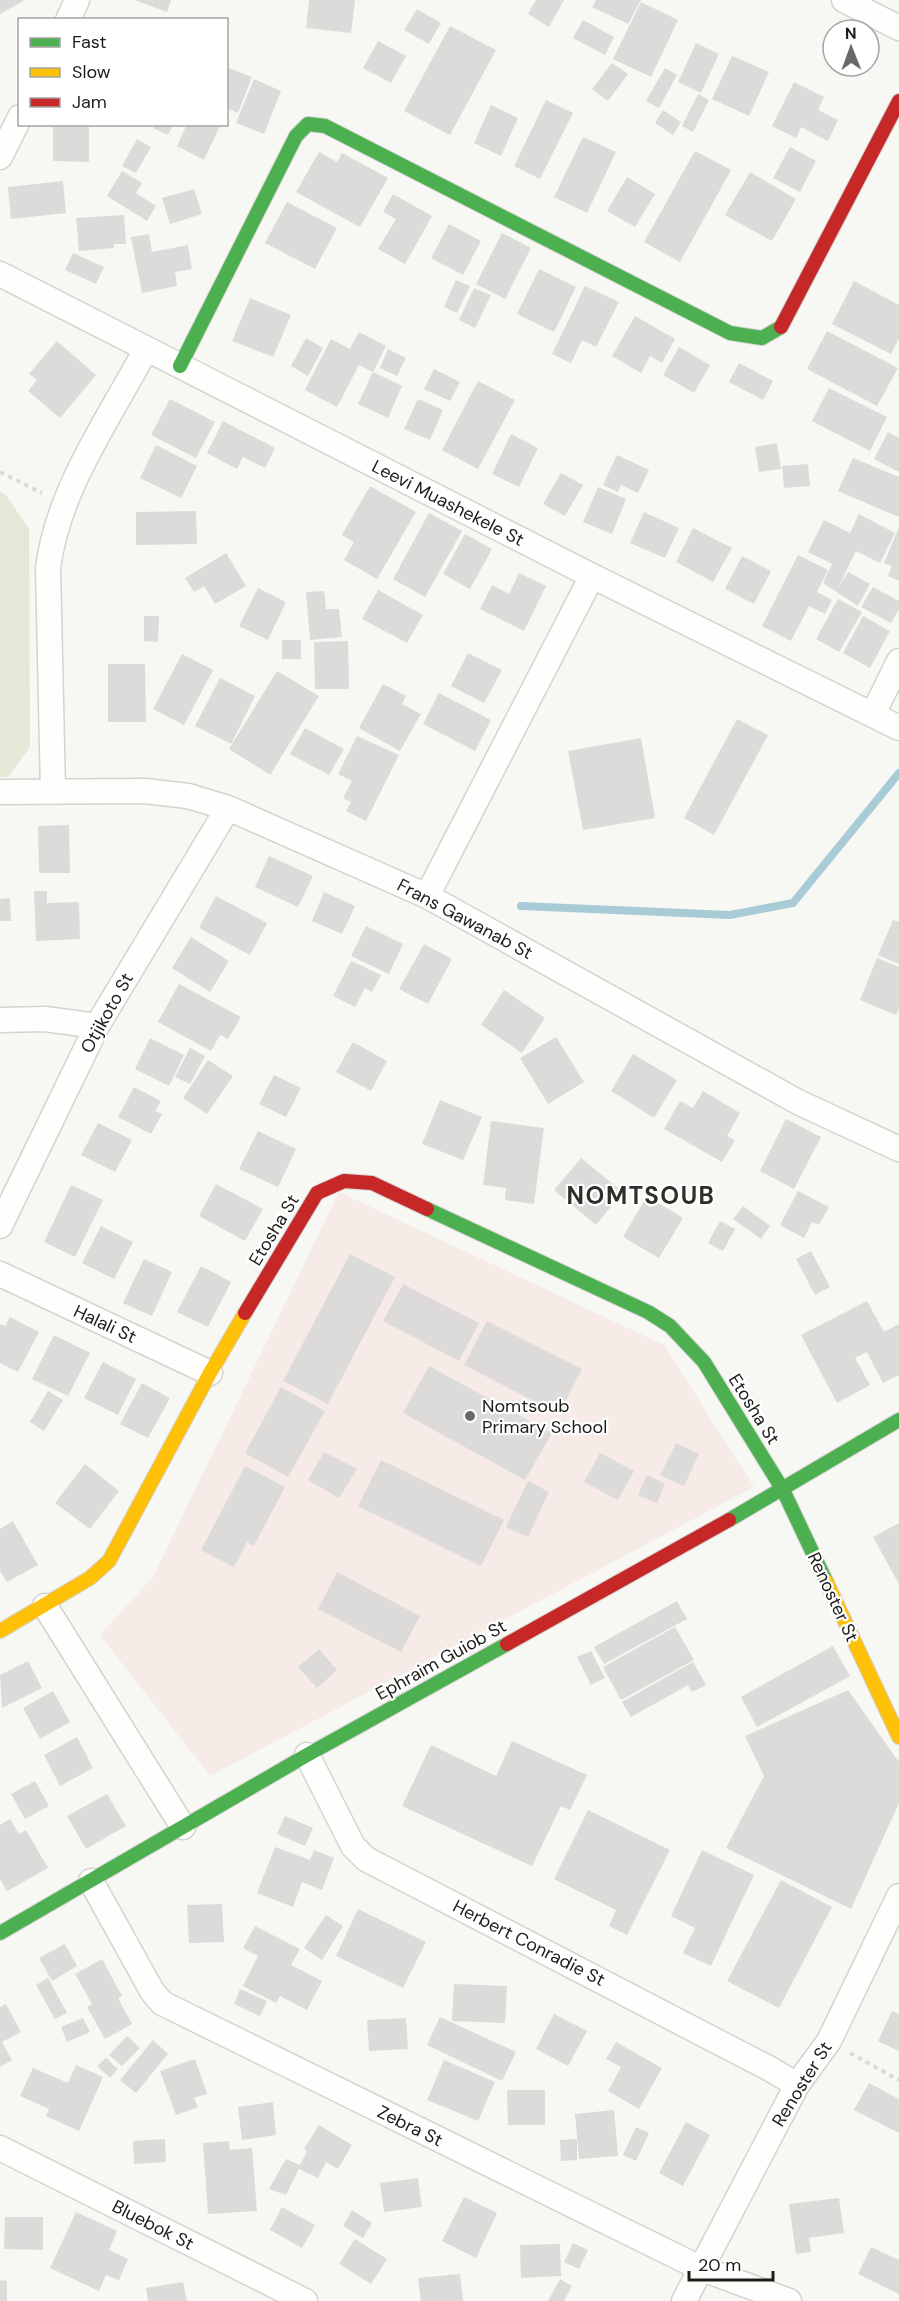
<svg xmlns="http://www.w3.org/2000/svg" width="899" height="2301" font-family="'DM Sans',sans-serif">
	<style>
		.education { fill: #f6ebe6 }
		.green { fill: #e5e8d6 }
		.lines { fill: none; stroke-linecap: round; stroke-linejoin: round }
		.stream { stroke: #a9cbd6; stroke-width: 8 }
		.building { fill: #dcdbd9 }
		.street-casing { stroke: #d4d3d0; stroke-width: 27 }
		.fast-casing { stroke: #d4d3d0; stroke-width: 16 }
		.slow-casing { stroke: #d4d3d0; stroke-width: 16 }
		.jam-casing { stroke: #d4d3d0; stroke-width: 16 }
		.path { stroke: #dadada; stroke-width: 4; stroke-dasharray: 4.5 4.5; stroke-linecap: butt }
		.street { stroke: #fefefd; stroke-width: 24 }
		.fast { stroke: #4caf50; stroke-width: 14 }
		.slow { stroke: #ffc107; stroke-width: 14 }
		.jam { stroke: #c62828; stroke-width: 14 }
		.poi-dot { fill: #696965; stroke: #fff; stroke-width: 2 }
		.labels { text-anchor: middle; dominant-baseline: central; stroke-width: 4.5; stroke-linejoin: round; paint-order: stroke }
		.street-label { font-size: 18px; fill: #1c1c19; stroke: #fff }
		.poi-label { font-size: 18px; fill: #1c1c19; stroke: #fff; text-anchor: start }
		.district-label { font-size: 24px; font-weight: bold; letter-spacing: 1.5px; fill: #2f2e28; stroke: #fff }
	</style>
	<rect width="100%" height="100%" fill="#f7f7f3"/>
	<!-- education -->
	<path class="education" d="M339 1192 664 1345 754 1487 210 1776 100 1635 153 1577Z"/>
	<!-- green -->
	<path class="green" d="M0 492 6 495 29 529 30 747 8 777H0Z"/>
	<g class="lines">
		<!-- stream -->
		<path class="stream" d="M521 906 730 915 793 903 899 773"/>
	</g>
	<!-- building -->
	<path class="building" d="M0 0H25L0 14Z
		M135 0H171L167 12Z
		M309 0H355L351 33 306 28Z
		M536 0H564L549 27 528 14Z
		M596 0H641L628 24 592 7Z
		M641 2 678 20 651 77 613 59Z
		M417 9 441 23 429 44 404 30Z
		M583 20 614 37 605 55 573 38Z
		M450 26 496 50 450 135 404 111Z
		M378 41 406 56 391 83 363 68Z
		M696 43 719 54 701 93 678 82Z
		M732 56 769 72 749 116 712 99Z
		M612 63 628 74 608 101 592 89Z
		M226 67 252 77 238 113 226 108Z
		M665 68 677 75 659 108 646 101Z
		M254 79 281 91 264 134 236 123Z
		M794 82 824 97 818 110 838 120 828 141 801 127 796 138 772 126Z
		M698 94 709 100 693 132 682 126Z
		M546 100 573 113 540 179 514 166Z
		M491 105 518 118 501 156 474 143Z
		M663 110 681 122 673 135 655 123Z
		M53 124H89V162L53 161Z
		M155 124H174L168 135 153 128Z
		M187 124H221L204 160 177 146Z
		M583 137 616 152 587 213 554 197Z
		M137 139 151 147 136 173 122 166Z
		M790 147 816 161 800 192 773 178Z
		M695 151 731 170 680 262 644 242Z
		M319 152 337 162 342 153 388 178 360 227 296 192Z
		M122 171 142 183 136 193 156 206 147 221 107 196Z
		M750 172 796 199 772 241 725 215Z
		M627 177 655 194 635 227 607 211Z
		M63 181 66 213 11 219 8 187Z
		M194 189 202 214 170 224 162 198Z
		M393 194 432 216 405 264 378 249 396 219 383 212Z
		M287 202 337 228 315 269 265 243Z
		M124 215 126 244H114V248L79 251 76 218Z
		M449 224 481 241 463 275 431 258Z
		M502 233 531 248 505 299 476 284Z
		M149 234 152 252 188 245 192 269 175 272 177 286 142 293 131 237Z
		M73 253 104 267 96 284 65 270Z
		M539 269 576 287 554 332 517 314Z
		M456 280 470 286 457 313 444 307Z
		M854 281 899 305V338L891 354 832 324Z
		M585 286 619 302 596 347 582 340 571 363 552 354Z
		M474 288 491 295 475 328 459 320Z
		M250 298 291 315 273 357 232 341Z
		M635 316 675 339 662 363 650 356 641 373 612 356Z
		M827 331 898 368 877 406 807 369Z
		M359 332 386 346 373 372 359 365 337 407 305 390 331 339 350 349Z
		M306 338 323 348 308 376 291 366Z
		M57 341 96 375 60 418 28 391 37 380 29 374Z
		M679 347 710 365 694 393 663 375Z
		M388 349 406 358 397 376 380 368Z
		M739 363 773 381 763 400 729 382Z
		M434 369 460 382 450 401 424 389Z
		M373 372 402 386 388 418 358 404Z
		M478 381 515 400 478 469 442 450Z
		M829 388 887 417 870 451 812 421Z
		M170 399 215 422 196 458 151 435Z
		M418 399 443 410 430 440 404 429Z
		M223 421 275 448 265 468 243 457 237 469 207 453Z
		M888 432 899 438V472L874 459Z
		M511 434 538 448 519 487 492 474Z
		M777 443 781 469 759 472 755 447Z
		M156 445 197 466 181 498 140 478Z
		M617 455 649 470 638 493 621 485 618 492 603 485Z
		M853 458 899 477V517L838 491Z
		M808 464 810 486 784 488 782 466Z
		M561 473 583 485 565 516 543 504Z
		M370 486 416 512 377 579 344 560 354 542 342 535Z
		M598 487 626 499 612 534 583 522Z
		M196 511 197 544 136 545V512Z
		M644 512 679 528 665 558 630 543Z
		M429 513 462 531 425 597 393 579Z
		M859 514 895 533 880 563 856 551 838 588 848 572 870 584 858 606 823 583 832 564 808 552 824 520 850 533Z
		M899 527V581L888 576 892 566 884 563Z
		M693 528 732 548 713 582 676 562Z
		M465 534 492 549 470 589 443 574Z
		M226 553 246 586 215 604 204 586 194 592 185 578Z
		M798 555 828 570 817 592 832 600 825 614 809 606 791 641 762 626Z
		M742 556 771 571 754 604 725 589Z
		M519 573 546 586 524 631 480 609 492 585 509 594Z
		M873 587 899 601V609L891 623 861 607Z
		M258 588 286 602 268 640 239 626Z
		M378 590 423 615 407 643 362 619Z
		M324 591 326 609H339L342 637 310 640 306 592Z
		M838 599 862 612 839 652 816 639Z
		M144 616H159L158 642 144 641Z
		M863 616 890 631 870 668 843 653Z
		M282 640H301V659H282Z
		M348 641 349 689H315L314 642Z
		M468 653 502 670 484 703 451 686Z
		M182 654 213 670 184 725 153 709Z
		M108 664H145L146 722H108Z
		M277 671 319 696 270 775 229 749Z
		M220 678 255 696 231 744 195 726Z
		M383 684 406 696 402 704 421 714 400 751 359 728Z
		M439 693 491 720 475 751 423 724Z
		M737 719 768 735 714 835 684 818Z
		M305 728 344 749 329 775 290 754Z
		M357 736 399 755 366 821 346 811 351 802 343 798 352 781 338 774Z
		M641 738 655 818 583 830 568 751Z
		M69 825 70 873H39L38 826Z
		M269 856 313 876 298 907 255 887Z
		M34 891H47V903L79 902 80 939 36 941Z
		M324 892 355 906 342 934 312 921Z
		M216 896 267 923 250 955 199 928Z
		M10 898 11 921H0V899Z
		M893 920 899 922V964L878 955Z
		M366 926 403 944 389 974 351 956Z
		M191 937 229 961 210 992 172 968Z
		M424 944 452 959 428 1004 399 989Z
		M877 958 899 967V1008L896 1015 860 1000Z
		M351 961 381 975 372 992 365 988 355 1007 333 996Z
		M179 984 241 1017 228 1039 220 1035 211 1051 158 1022Z
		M504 990 545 1018 522 1053 481 1025Z
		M556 1037 584 1082 548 1104 520 1058Z
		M150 1038 184 1055 169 1086 135 1069Z
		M353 1042 387 1061 371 1091 336 1072Z
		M190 1048 205 1056 190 1084 175 1077Z
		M633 1054 677 1080 654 1118 611 1091Z
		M208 1060 233 1076 207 1114 183 1098Z
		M274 1075 301 1088 286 1117 259 1104Z
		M134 1087 161 1101 155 1111 162 1114 151 1134 118 1117Z
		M703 1091 740 1113 727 1136 735 1140 722 1162 664 1129 680 1101 693 1108Z
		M440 1100 482 1117 463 1160 422 1144Z
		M786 1119 821 1137 794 1189 760 1171Z
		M491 1121 544 1128 534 1204 505 1200 506 1188 483 1185Z
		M98 1123 132 1140 115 1172 81 1155Z
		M258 1131 296 1149 278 1187 239 1169Z
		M581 1158 623 1192 596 1225 554 1190Z
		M216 1184 263 1209 245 1241 199 1216Z
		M71 1185 103 1200 75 1257 44 1242Z
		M798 1191 829 1207 819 1225 812 1222 804 1238 780 1225Z
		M647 1196 683 1218 659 1258 623 1237Z
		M743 1206 770 1226 761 1239 733 1219Z
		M720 1221 735 1229 723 1251 708 1243Z
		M101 1226 133 1242 114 1279 82 1263Z
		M811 1251 830 1287 815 1295 796 1259Z
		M350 1254 395 1277 328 1404 283 1381Z
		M144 1259 172 1272 152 1316 123 1303Z
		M201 1266 231 1282 208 1327 177 1312Z
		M403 1284 479 1323 459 1361 383 1321Z
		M867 1301 884 1332 899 1324V1375L883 1383 867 1352 855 1358 870 1385 837 1403 801 1335Z
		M10 1317 39 1332 18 1372 0 1363V1324L5 1326Z
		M487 1321 582 1369 559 1414 464 1365Z
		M54 1335 90 1353 68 1396 32 1379Z
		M103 1362 136 1379 118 1415 84 1398Z
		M429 1366 552 1433 525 1480 403 1413Z
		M142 1383 170 1398 148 1438 120 1424Z
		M281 1387 325 1411 288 1477 245 1453Z
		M48 1391 63 1400 44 1431 30 1422Z
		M676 1443 699 1454 684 1486 660 1475Z
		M324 1452 357 1469 339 1498 308 1480Z
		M600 1453 634 1471 618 1500 584 1482Z
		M381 1460 504 1520 481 1566 358 1506Z
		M85 1464 119 1491 90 1529 55 1503Z
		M245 1466 285 1487 254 1546 247 1542 234 1567 201 1550Z
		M647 1475 665 1484 657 1503 638 1495Z
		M528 1481 549 1492 528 1537 506 1527Z
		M13 1521 38 1565 7 1582 0 1571V1529Z
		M899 1523V1584L873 1537Z
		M337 1572 420 1616 401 1652 318 1609Z
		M677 1601 687 1619 604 1664 594 1647Z
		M675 1627 694 1660 621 1700 603 1667Z
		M833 1646 850 1676 757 1727 741 1697Z
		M319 1649 337 1670 317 1688 298 1667Z
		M591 1651 605 1678 591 1685 577 1657Z
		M28 1661 42 1688 2 1708 0 1675Z
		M693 1662 706 1685 692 1692 688 1685 631 1717 622 1702Z
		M848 1690 899 1762V1803L851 1909 726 1848 764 1776 745 1736Z
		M53 1691 70 1722 40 1739 23 1708Z
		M77 1737 93 1768 60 1786 44 1755Z
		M512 1741 587 1775 570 1810 561 1806 532 1866 402 1806 431 1745 496 1776Z
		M35 1781 49 1806 25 1819 11 1794Z
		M107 1794 126 1826 86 1849 67 1816Z
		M588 1810 670 1850 627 1935 609 1926 616 1910 554 1879Z
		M285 1816 313 1828 305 1846 277 1834Z
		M10 1819 19 1834 26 1830 48 1868 7 1891 0 1879V1825Z
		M275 1847 310 1860 314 1850 334 1858 322 1890 302 1882 293 1907 257 1893Z
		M702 1850 754 1875 711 1966 683 1953 695 1928 671 1916Z
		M781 1880 832 1907 779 2008 727 1981Z
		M222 1904 224 1942 189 1943 187 1905Z
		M358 1909 426 1942 403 1988 336 1956Z
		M326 1915 343 1926 322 1960 304 1948Z
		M255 1926 300 1949 291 1965 322 1981 307 2010 280 1996 276 2003 243 1986 258 1956 243 1948Z
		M65 1944 77 1966 52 1981 39 1958Z
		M102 1959 122 1996 118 1998 132 2024 105 2039 87 2007 92 2004 75 1974Z
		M48 1978 67 2013 55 2019 36 1985Z
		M454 1984 507 1986 505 2023 452 2021Z
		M240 1989 267 2001 260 2016 234 2004Z
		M6 2004 21 2032 2 2042 12 2060 0 2067V2007Z
		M892 2011 899 2014V2051L878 2041Z
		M554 2014 587 2031 568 2066 536 2049Z
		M440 2017 516 2052 502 2081 427 2045Z
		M83 2018 90 2032 67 2042 61 2027Z
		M406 2018 408 2049 369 2051 367 2020Z
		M127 2036 140 2048 122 2066 109 2055Z
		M153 2040 168 2054 136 2093 120 2080Z
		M616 2042 662 2068 639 2109 608 2091 621 2067 606 2059Z
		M106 2058 118 2069 110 2078 97 2066Z
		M195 2059 207 2094 194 2098 198 2107 176 2115 160 2071Z
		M444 2060 495 2082 478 2121 427 2100Z
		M76 2065 103 2077 79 2131 46 2116 49 2109 20 2096 33 2068 68 2083Z
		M869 2083 899 2099V2133L854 2110Z
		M507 2090H545V2125H508Z
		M273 2102 276 2135 242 2140 238 2107Z
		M614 2110 618 2156 579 2159 575 2114Z
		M686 2122 710 2135 683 2186 659 2173Z
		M319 2125 352 2145 338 2169 326 2162 318 2178 299 2169 286 2195 269 2189 286 2159 300 2165 307 2151 304 2149Z
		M636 2127 649 2133 636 2161 623 2155Z
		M165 2139 166 2162 134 2164 133 2141Z
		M577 2139V2160L561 2161 560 2140Z
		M229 2141 230 2150 252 2148 257 2211 208 2214 203 2143Z
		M418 2178 422 2207 384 2212 380 2183Z
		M464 2197 497 2213 476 2258 442 2241Z
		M839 2198 844 2233 809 2238 811 2252 796 2254 789 2204Z
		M282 2207 315 2225 302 2248 270 2230Z
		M352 2210 372 2223 363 2238 343 2226Z
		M76 2212 117 2231 109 2250 128 2259 119 2280 106 2275 99 2291 50 2268Z
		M5 2217H43V2250L4 2249Z
		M355 2239 387 2259 371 2284 339 2264Z
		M573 2243 588 2250 579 2269 564 2262Z
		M560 2244 561 2276 521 2278 520 2245Z
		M871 2247 899 2260V2294L858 2274Z
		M460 2274 463 2301H421L418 2278Z
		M560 2279 572 2286 564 2301H548Z
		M0 2280 7 2281V2301H0Z
		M183 2282 187 2301H148L146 2288Z"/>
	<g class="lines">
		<!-- street casing -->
		<g class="street-casing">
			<path id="street" d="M844 0 899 28
				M68 20 77 0
				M0 157 20 117
				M0 274 592 576 899 728
				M873 714 899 661
				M53 791 48 568C58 489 109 419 146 349
				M0 792 145 791 188 796 228 808 427 896 798 1102 899 1149
				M427 896 592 576
				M0 1020 45 1019 97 1026
				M0 1226 97 1026 228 808
				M0 1274 210 1373
				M45 1606 183 1827
				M307 1755 353 1846 366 1859 772 2070 797 2085
				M91 1881 152 1991 162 2003 700 2268 789 2301
				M0 2148 305 2301
				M684 2301 797 2085 829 2041 899 1896"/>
		</g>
		<!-- fast casing -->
		<g class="fast-casing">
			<path id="fast" d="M180 366 296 136 308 124 325 126 730 333 762 338 781 327
				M427 1209 648 1312 670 1326 704 1362 783 1490 826 1581
				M729 1520 899 1420
				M0 1933 307 1755 507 1644"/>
		</g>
		<!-- slow casing -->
		<g class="slow-casing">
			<path id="slow" d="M826 1581 899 1737
				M0 1631 90 1578 109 1561 210 1373 245 1313"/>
		</g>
		<!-- jam casing -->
		<g class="jam-casing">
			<path id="jam" d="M781 327 899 101
				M245 1313 317 1193 344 1181 372 1183 427 1209
				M507 1644 729 1520"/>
		</g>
		<!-- path -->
		<path class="path" d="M0 472 42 493
			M850 2053 899 2080"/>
		<!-- street -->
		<use href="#street" class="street"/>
		<!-- fast -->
		<use href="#fast" class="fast"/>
		<!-- slow -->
		<use href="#slow" class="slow"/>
		<!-- jam -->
		<use href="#jam" class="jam"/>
	</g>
	<!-- markers -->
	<circle class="poi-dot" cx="470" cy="1416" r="6"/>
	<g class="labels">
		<!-- street labels -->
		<g class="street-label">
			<text transform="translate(448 503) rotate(27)">Leevi Muashekele St</text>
			<text transform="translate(465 919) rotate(28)">Frans Gawanab St</text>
			<text transform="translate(107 1013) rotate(-61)">Otjikoto St</text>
			<text transform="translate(274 1230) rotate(-59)">Etosha St</text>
			<text transform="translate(105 1324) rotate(25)">Halali St</text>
			<text transform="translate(754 1409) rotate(58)">Etosha St</text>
			<text transform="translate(833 1597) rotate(65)">Renoster St</text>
			<text transform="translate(441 1660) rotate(-29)">Ephraim Guiob St</text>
			<text transform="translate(529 1943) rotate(27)">Herbert Conradie St</text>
			<text transform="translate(802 2084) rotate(-58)">Renoster St</text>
			<text transform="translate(410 2126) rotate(26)">Zebra St</text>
			<text transform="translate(153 2225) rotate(27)">Bluebok St</text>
		</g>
		<!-- poi labels -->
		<g class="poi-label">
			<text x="482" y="1406">Nomtsoub<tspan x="482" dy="21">Primary School</tspan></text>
		</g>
		<!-- district labels -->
		<g class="district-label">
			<text x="641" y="1195">NOMTSOUB</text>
		</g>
	</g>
	<!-- legend -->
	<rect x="18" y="18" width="210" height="108" fill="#ffffff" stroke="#a4a4a3" stroke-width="1.5"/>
	<rect x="30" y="38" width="30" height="9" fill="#4caf50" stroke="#a4a4a3" stroke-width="1.5"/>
	<text x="72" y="48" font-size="18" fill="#1c1c19">Fast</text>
	<rect x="30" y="68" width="30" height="9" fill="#ffc107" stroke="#a4a4a3" stroke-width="1.5"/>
	<text x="72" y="78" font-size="18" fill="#1c1c19">Slow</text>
	<rect x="30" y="98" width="30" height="9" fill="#c62828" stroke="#a4a4a3" stroke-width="1.5"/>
	<text x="72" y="108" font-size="18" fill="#1c1c19">Jam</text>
	<!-- north arrow -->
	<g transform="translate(851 48) rotate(359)"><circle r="28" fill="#ffffff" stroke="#a4a4a3" stroke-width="1.5"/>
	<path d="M0-4.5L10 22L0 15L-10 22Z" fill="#696965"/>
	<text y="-9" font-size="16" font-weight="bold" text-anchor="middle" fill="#1c1c19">N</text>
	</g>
	<!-- scale -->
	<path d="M689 2271v9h84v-9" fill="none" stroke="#1c1c19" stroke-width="3"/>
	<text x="698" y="2271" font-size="18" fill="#1c1c19" stroke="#ffffff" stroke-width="4.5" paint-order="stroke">20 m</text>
</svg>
